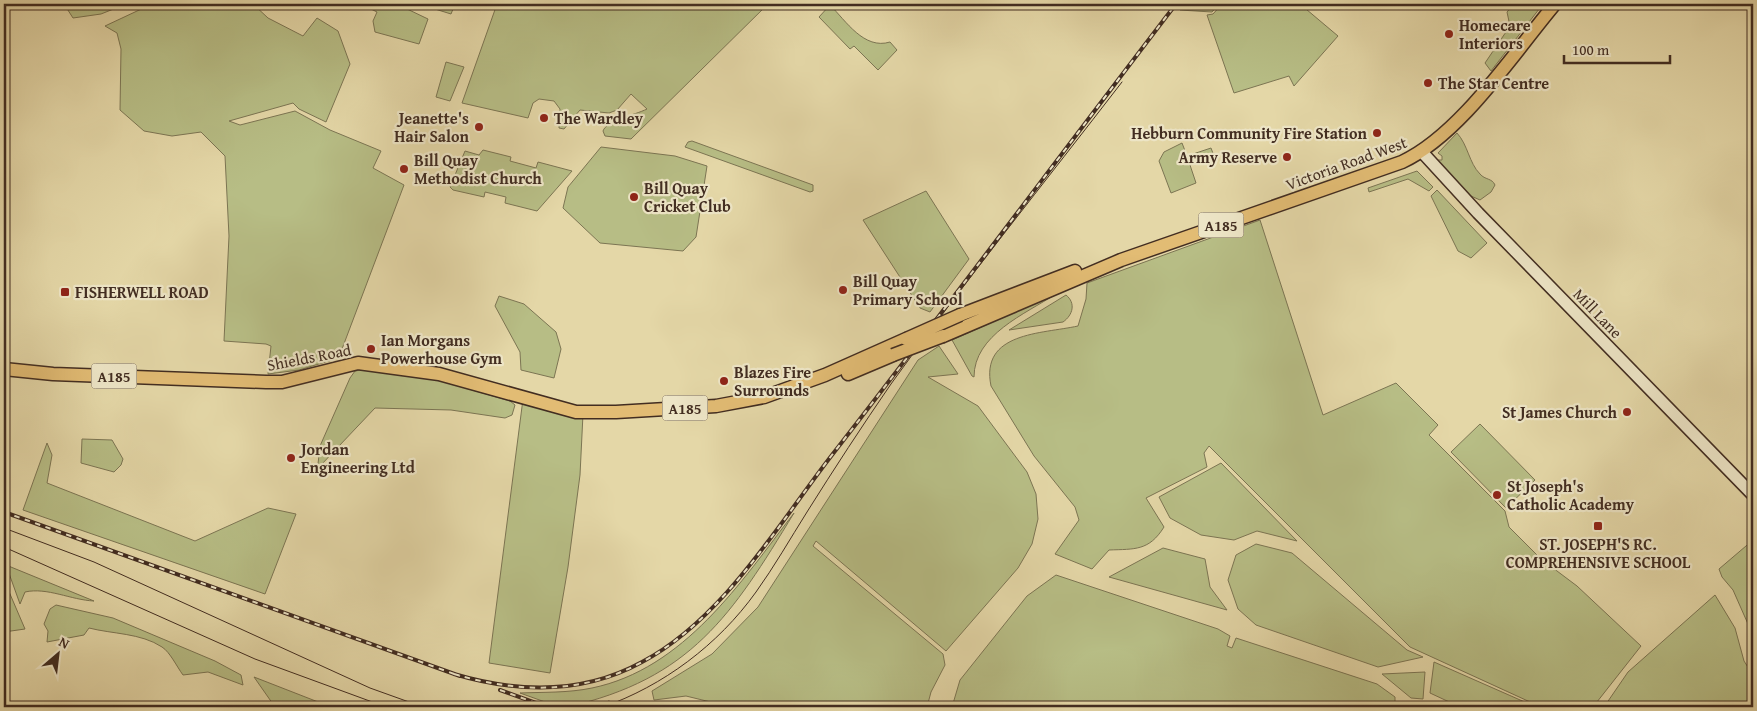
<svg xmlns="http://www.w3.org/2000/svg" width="1757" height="711" font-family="'Gentium Book Plus',serif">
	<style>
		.green { fill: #b7bd85; stroke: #7c7553 }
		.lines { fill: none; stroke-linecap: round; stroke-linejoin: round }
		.secondary-casing { stroke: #422d21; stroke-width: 14 }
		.primary-casing { stroke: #422d21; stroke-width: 15 }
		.secondary { stroke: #ede5c6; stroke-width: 11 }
		.primary { stroke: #e2bc74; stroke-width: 12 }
		.tram { stroke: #422d21; stroke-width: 1 }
		.rail-casing { stroke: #422d21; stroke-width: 4 }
		.rail { stroke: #ede5c6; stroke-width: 2; stroke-dasharray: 5.5; stroke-linecap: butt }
		.primary-bridge-casing { stroke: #422d21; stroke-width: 15; stroke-linecap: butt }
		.primary-bridge { stroke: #e2bc74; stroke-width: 12 }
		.poi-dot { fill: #8f2418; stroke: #ede5c6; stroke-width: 2 }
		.labels { text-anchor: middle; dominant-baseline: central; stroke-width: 4.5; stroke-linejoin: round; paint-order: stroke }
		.shield { fill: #ede5c6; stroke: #756452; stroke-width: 1 }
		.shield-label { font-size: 15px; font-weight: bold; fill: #422d21 }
		.poi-label { font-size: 16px; font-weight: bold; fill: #422d21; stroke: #ede5c6; text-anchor: start }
		.street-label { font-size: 16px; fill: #422d21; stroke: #ede5c6 }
	</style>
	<rect width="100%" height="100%" fill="#e4d7a7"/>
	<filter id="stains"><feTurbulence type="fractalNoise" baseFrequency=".004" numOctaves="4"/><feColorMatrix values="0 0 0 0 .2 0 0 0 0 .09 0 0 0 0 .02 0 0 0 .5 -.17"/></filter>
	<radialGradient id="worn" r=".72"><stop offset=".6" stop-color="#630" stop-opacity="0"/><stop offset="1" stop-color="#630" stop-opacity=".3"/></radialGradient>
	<!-- green -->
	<path class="green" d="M64 4H126L101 14 73 18Z
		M152 4H253L268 18 303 36 317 18 338 31 350 64 326 122 299 109 293 103 229 121 240 125 295 111 330 130 381 151 373 168 404 185 342 349 332 360 299 370 268 374 271 346 266 344 224 341 229 236 225 156 201 132 172 136 144 131 120 110 121 49 117 33 105 26Z
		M361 4H406L405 8 428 19 419 44 375 32 373 21 377 12Z
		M419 4H455L451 14Z
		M497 4H768L631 139 605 136 603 131C606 121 635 115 647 109L631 94 617 110 609 113 580 110 564 129 559 128 560 109 554 101 539 99 533 103 528 118 462 103Z
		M1185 4H1219L1212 12 1180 10Z
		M1222 4H1300L1338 36 1294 86 1289 76 1234 93 1207 15 1213 14Z
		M1514 4 1527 6 1529 4H1543L1491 71 1485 63 1510 26 1507 12Z
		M830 5C846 21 864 50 890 42L897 50 878 70 854 46 850 49 819 17Z
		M446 62 464 67 450 101 436 97Z
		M1457 133C1468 145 1469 163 1480 174 1485 180 1492 178 1495 185L1491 192 1480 200 1471 196 1436 160H1442V156L1438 153Z
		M692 141 813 185V191L810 192 685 147 688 142Z
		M1182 143 1187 156 1211 148 1214 156 1190 165 1196 183 1171 193 1159 161 1164 152Z
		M601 147 675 156 707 166 696 237 683 251 600 243 563 208 568 187Z
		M483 150 511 157 510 161 536 168 538 162 572 171 537 211 505 203 506 197 485 192 484 197 453 190 450 187 465 151 479 155Z
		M1417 171 1433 187 1429 191 1408 179 1369 192 1368 188Z
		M1437 190 1487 243 1471 258 1458 251 1431 196Z
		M926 191 969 259 930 312 920 308 863 220Z
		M1260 220 1323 415 1396 383 1438 425 1429 435 1505 511 1509 527 1541 559 1577 586 1641 646 1593 707H1541L1410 647 1209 446 1204 453 1207 467 1146 498 1164 527C1149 551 1135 549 1109 550L1092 569 1055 554 1079 520 1075 507 1034 456 991 386C980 332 1041 334 1078 326L1086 299 1087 283Z
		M1056 294C1025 314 974 335 974 377L972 376 952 340Z
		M1066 295C1076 303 1073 315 1063 322L1009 330Z
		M499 296 524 304 556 332 561 349 554 378 521 370 520 352 495 306Z
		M939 346 958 374 928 377 978 406 1027 472 1036 494 1038 519 1032 544 1018 568 946 651 816 541 813 546 943 654 945 665 931 692 927 707H731L686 696 654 700 652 691 712 654 758 607 918 360Z
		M367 369 431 378 510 401 515 405 512 415 505 418 451 410 375 408 321 465 318 464 320 446 350 378 355 371Z
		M523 399 583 414 580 475 568 567 550 673 489 663Z
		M1480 424 1535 480 1506 508 1451 452Z
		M82 439 112 440 123 459 121 465 114 472 81 463Z
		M47 443 52 455 47 483 195 541 268 508 296 514 265 594 23 510Z
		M1221 463 1297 541 1257 531 1234 540 1201 535 1170 518 1159 497Z
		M794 513C732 615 691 679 567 707H559L520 693C544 692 568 693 592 688 684 669 741 582 794 513Z
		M1753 540V654L1748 624 1733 590 1722 577 1719 569Z
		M1256 544 1292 553 1407 650 1423 657 1378 667 1256 625 1238 609 1228 580 1236 555Z
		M1163 548 1205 559 1210 587 1227 610 1109 577Z
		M6 565 94 601C71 600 47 587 25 592L20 604Z
		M1056 575 1218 629 1230 636 1227 646 1232 648 1236 638 1377 684 1395 697V707H952L960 680 1027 596Z
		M4 580 25 629 4 632Z
		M1715 595 1735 628 1744 661 1753 675V707H1604L1628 672Z
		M56 605 113 618 215 661 241 675 243 685 208 672 183 675C177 667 170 652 162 647 141 633 112 634 89 628L84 635 47 642 48 631 44 624 50 609Z
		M1434 662 1536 707H1460L1430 693Z
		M1425 672 1423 699 1411 698 1382 674Z
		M254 677 331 707H275Z"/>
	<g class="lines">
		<!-- secondary casing -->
		<g class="secondary-casing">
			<path id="secondary" d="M1422 152 1478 213 1753 495"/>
		</g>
		<!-- primary casing -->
		<g class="primary-casing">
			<path id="primary" d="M960 315 1075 271
				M943 336 1121 260 1402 162C1460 135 1513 54 1555 4
				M4 369 53 374 266 382H282L358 363 439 374 576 412H616L716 406 764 397 825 375 906 339
				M848 374 893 355"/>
		</g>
		<!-- secondary -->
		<use href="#secondary" class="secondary"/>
		<!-- primary -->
		<use href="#primary" class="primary"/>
		<!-- tram -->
		<path class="tram" d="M4 528 94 562 370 688 423 707
			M4 547 255 659 386 707
			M590 707 609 701
			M603 707C663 686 718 645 756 592 774 567 790 539 807 512 834 469 862 426 891 384 965 281 1045 182 1122 82
			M632 707 682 703 711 707"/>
		<!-- rail casing -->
		<g class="rail-casing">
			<path id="rail" d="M4 512 460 676
				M454 674C518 693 582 695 642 662 723 619 777 526 832 455 948 306 1061 154 1176 4
				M500 690 547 707"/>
		</g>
		<!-- rail -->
		<use href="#rail" class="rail"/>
		<!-- primary-bridge casing -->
		<g class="primary-bridge-casing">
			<path id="primary-bridge" d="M906 339 960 315
				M893 355 943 336"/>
		</g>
		<!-- primary-bridge -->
		<use href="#primary-bridge" class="primary-bridge"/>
	</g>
	<!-- markers -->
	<g class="poi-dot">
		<circle cx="1449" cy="34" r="5"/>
		<circle cx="1428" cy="83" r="5"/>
		<circle cx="544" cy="118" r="5"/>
		<circle cx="479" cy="127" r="5"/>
		<circle cx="1377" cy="133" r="5"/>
		<circle cx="1287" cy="157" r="5"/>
		<circle cx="404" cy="169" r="5"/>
		<circle cx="634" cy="197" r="5"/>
		<circle cx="843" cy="290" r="5"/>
		<rect x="60" y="287" width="10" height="10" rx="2.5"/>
		<circle cx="371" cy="349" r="5"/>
		<circle cx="724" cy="381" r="5"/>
		<circle cx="1627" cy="412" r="5"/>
		<circle cx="291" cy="458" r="5"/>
		<circle cx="1497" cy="495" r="5"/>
		<rect x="1593" y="521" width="10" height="10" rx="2.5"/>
	</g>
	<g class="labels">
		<!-- shield labels -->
		<g class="shield">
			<rect x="1198.5" y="212.5" width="45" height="25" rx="4"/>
			<rect x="91.5" y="363.5" width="45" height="25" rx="4"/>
			<rect x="662.5" y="395.5" width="45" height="25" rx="4"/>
		</g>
		<g class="shield-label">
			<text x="1221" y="225">A185</text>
			<text x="114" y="376">A185</text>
			<text x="685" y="408">A185</text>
		</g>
		<!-- poi labels -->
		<g class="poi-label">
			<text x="1459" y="25">Homecare<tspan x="1459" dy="18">Interiors</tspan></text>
			<text x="1438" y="83">The Star Centre</text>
			<text x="469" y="118" text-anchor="end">Jeanette's<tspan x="469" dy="18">Hair Salon</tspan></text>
			<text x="554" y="118">The Wardley</text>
			<text x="1367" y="133" text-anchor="end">Hebburn Community Fire Station</text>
			<text x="1277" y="157" text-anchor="end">Army Reserve</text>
			<text x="414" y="160">Bill Quay<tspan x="414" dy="18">Methodist Church</tspan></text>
			<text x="644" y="188">Bill Quay<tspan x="644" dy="18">Cricket Club</tspan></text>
			<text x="853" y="281">Bill Quay<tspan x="853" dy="18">Primary School</tspan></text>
			<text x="75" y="292">FISHERWELL ROAD</text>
			<text x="381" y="340">Ian Morgans<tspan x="381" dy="18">Powerhouse Gym</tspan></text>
			<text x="734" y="372">Blazes Fire<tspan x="734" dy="18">Surrounds</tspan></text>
			<text x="1617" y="412" text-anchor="end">St James Church</text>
			<text x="301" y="449">Jordan<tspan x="301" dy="18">Engineering Ltd</tspan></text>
			<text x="1507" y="486">St Joseph's<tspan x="1507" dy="18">Catholic Academy</tspan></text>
			<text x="1598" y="544" text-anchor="middle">ST. JOSEPH'S RC.<tspan x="1598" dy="18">COMPREHENSIVE SCHOOL</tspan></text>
		</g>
		<!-- street labels -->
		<g class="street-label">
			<text transform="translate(1346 163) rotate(-20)">Victoria Road West</text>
			<text transform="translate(1598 313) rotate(46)">Mill Lane</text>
			<text transform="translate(309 357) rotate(-11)">Shields Road</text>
		</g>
	</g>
	<!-- margin -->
	<rect width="1757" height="711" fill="none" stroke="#e4d7a7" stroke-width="20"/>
	<rect x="5" y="5" width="1747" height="701" fill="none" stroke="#422d21" stroke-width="2.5"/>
	<rect x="10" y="10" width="1737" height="691" fill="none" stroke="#422d21"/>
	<!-- north arrow -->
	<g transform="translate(58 654) rotate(28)" stroke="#ede5c6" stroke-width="4" paint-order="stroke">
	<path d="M0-4L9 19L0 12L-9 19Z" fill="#422d21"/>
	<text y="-8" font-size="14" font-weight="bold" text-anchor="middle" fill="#422d21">N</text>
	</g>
	<!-- scale -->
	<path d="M1564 55v8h106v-8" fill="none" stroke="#422d21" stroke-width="2.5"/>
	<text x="1572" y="55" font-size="15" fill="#422d21" stroke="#ede5c6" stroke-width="4" paint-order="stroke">100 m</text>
	<rect width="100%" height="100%" filter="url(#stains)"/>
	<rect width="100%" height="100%" fill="url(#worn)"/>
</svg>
